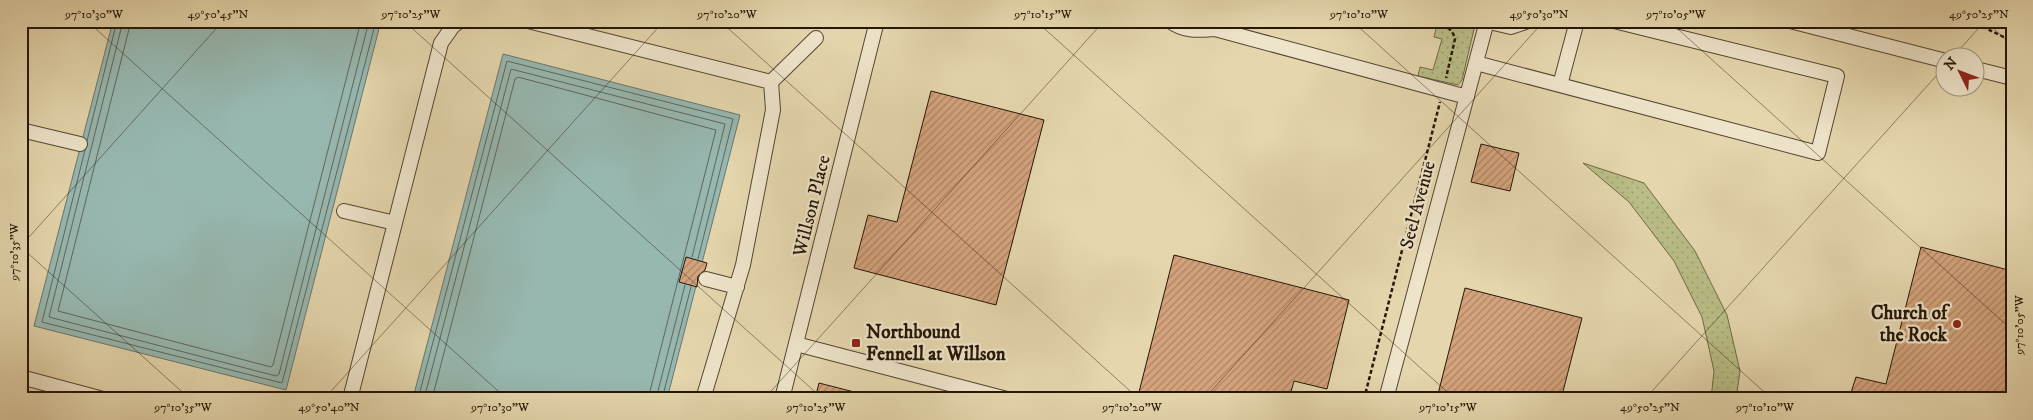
<svg xmlns="http://www.w3.org/2000/svg" width="2033" height="420" font-family="'IM FELL DW Pica',serif">
	<style>
		.grass { fill: url(#grass-dots); stroke: #6f6a46 }
		.water { fill: #97b8b1; stroke: #69776d }
		.lines { fill: none; stroke-linecap: round; stroke-linejoin: round }
		.shore { stroke: #5e675c; stroke-width: 1 }
		.building { fill: url(#building-hatch); stroke: #251606 }
		.minor-casing { stroke: #554630; stroke-width: 16 }
		.path { stroke: #251606; stroke-width: 2.5; stroke-dasharray: 4 2.5; stroke-linecap: butt }
		.minor { stroke: #eee4ca; stroke-width: 14 }
		.ticks { fill: none; stroke: #251606; stroke-width: 1; stroke-opacity: 0.45 }
		.poi-dot { fill: #8f2418; stroke: #eee4ca; stroke-width: 2 }
		.labels { text-anchor: middle; dominant-baseline: central; stroke-width: 4.5; stroke-linejoin: round; paint-order: stroke }
		.street-label { font-size: 19px; fill: #251606; stroke: #eee4ca }
		.poi-label { font-size: 19px; font-weight: bold; fill: #251606; stroke: #eee4ca; text-anchor: end }
		.neatline { fill: none; stroke: #251606; stroke-width: 2 }
		.ticks-label { font-size: 12px; text-anchor: middle; fill: #251606 }
	</style>
	<defs>
		<pattern id="grass-dots" width="8" height="8" patternUnits="userSpaceOnUse" patternTransform="scale(1.25)"><rect width="8" height="8" fill="#b9bd86"/><path d="M2 2h.1M6 6h.1" fill="none" stroke="#9fa272" stroke-width="1.8" stroke-linecap="round"/></pattern>
		<pattern id="building-hatch" width="6" height="6" patternUnits="userSpaceOnUse" patternTransform="scale(1.25)"><rect width="6" height="6" fill="#d4a37d"/><path d="M-1 1l2-2M0 6l6-6M5 7l2-2" fill="none" stroke="#ac8464"/></pattern>
	</defs>
	<rect width="100%" height="100%" fill="#e5d6ad"/>
	<filter id="stains"><feTurbulence type="fractalNoise" baseFrequency=".004" numOctaves="4"/><feColorMatrix values="0 0 0 0 .2 0 0 0 0 .09 0 0 0 0 .02 0 0 0 .5 -.17"/></filter>
	<radialGradient id="worn" r=".72"><stop offset=".6" stop-color="#630" stop-opacity="0"/><stop offset="1" stop-color="#630" stop-opacity=".3"/></radialGradient>
	<!-- grass -->
	<path class="grass" d="M1438 21H1471L1475 25 1462 80 1458 85 1418 76 1420 67 1433 70 1442 39 1434 37Z
		M1583 163 1644 183 1695 251 1727 315 1740 371 1736 399H1711L1714 371 1702 317 1674 261 1629 202Z"/>
	<!-- water -->
	<path class="water" d="M113 21H381L286 390 34 326Z
		M503 54 740 115 667 399 413 398Z"/>
	<g class="lines">
		<!-- shore -->
		<path class="shore" d="M123 21 49 317 276 376 279 374 369 21
			M131 21 58 311 271 367 273 365 361 21
			M87 141 117 21
			M85 150 42 322 282 383 376 21
			M418 399 507 61 733 119 698 259
			M424 399 511 69 725 124 692 257
			M432 399 515 79 518 77 716 130 648 399
			M656 399 685 285
			M662 399 691 287"/>
	</g>
	<!-- building -->
	<path class="building" d="M931 91 1044 120 996 305 854 268 868 215 897 222Z
		M1481 144 1519 153 1510 191 1471 182Z
		M1921 247 2012 271V399H1849L1856 377 1886 384Z
		M1174 255 1349 300 1327 389 1294 381 1289 399H1168L1139 392Z
		M686 257 707 263 705 270 698 276 697 287 679 282Z
		M1465 288 1582 318 1561 399H1456L1438 394Z
		M819 383 866 395 865 399H815Z"/>
	<g class="lines">
		<!-- minor casing -->
		<g class="minor-casing">
			<path id="minor" d="M528 21 771 82
				M1170 21C1184 32 1199 30 1215 29L1467 97
				M1485 21 1511 27 1528 21
				M1790 21 1946 61
				M1476 63 1818 153 1837 76 1614 21
				M1976 69 2012 78
				M1560 85 1577 21
				M21 130 80 144
				M344 211 395 223
				M706 279 737 287
				M796 344 1007 399
				M21 377 103 399
				M350 399 441 43 453 26 460 21
				M703 399 743 265 773 110 771 82 816 38
				M782 399 877 21
				M1386 399 1487 21"/>
		</g>
		<!-- path -->
		<path class="path" d="M1431 21V23C1442 25 1452 26 1455 39L1446 78
			M1971 21 2012 41
			M1364 399 1440 102"/>
		<!-- minor -->
		<use href="#minor" class="minor"/>
	</g>
	<!-- ticks -->
	<path class="ticks" d="M87 21 507 399M404 21 823 399M720 21 1139 399M1036 21 1455 399M1352 21 1772 399M1669 21 2012 330M1985 21 2012 45M1952 58 1985 21M21 246 223 21M21 247 190 399M324 399 664 21M764 399 1104 21M1204 399 1544 21M1645 399 1946 65"/>
	<!-- markers -->
	<g class="poi-dot">
		<circle cx="1957" cy="324" r="5"/>
		<rect x="851" y="338" width="10" height="10" rx="2.5"/>
	</g>
	<g class="labels">
		<!-- street labels -->
		<g class="street-label">
			<text transform="translate(1418 205) rotate(-75)">Seel Avenue</text>
			<text transform="translate(812 206) rotate(-76)">Willson Place</text>
		</g>
		<!-- poi labels -->
		<g class="poi-label">
			<text x="1947" y="313">Church of<tspan x="1947" dy="22">the Rock</tspan></text>
			<text x="866" y="332" text-anchor="start">Northbound<tspan x="866" dy="22">Fennell at Willson</tspan></text>
		</g>
	</g>
	<!-- margin -->
	<rect width="2033" height="420" fill="none" stroke="#e5d6ad" stroke-width="55"/>
	<!-- north arrow -->
	<g transform="translate(1960 72) rotate(312)"><circle r="24" fill="#eee4ca" stroke="#9e927c"/>
	<path d="M0-4L9 19L0 12L-9 19Z" fill="#8f2418"/>
	<text y="-8" font-size="14" font-weight="bold" text-anchor="middle" fill="#251606">N</text>
	</g>
	<rect x="28" y="28" width="1978" height="364" class="neatline"/>
	<g class="ticks-label">
		<text x="94" y="18">97°10'30"W</text>
		<text x="218" y="18">49°50'45"N</text>
		<text x="411" y="18">97°10'25"W</text>
		<text x="727" y="18">97°10'20"W</text>
		<text x="1043" y="18">97°10'15"W</text>
		<text x="1359" y="18">97°10'10"W</text>
		<text x="1539" y="18">49°50'30"N</text>
		<text x="1676" y="18">97°10'05"W</text>
		<text x="1979" y="18">49°50'25"N</text>
		<text transform="translate(14 252) rotate(-90)" y="4">97°10'35"W</text>
		<text transform="translate(2019 325) rotate(-90)" y="4">97°10'05"W</text>
		<text x="183" y="411">97°10'35"W</text>
		<text x="329" y="411">49°50'40"N</text>
		<text x="500" y="411">97°10'30"W</text>
		<text x="816" y="411">97°10'25"W</text>
		<text x="1132" y="411">97°10'20"W</text>
		<text x="1448" y="411">97°10'15"W</text>
		<text x="1650" y="411">49°50'25"N</text>
		<text x="1765" y="411">97°10'10"W</text>
	</g>
	<rect width="100%" height="100%" filter="url(#stains)"/>
	<rect width="100%" height="100%" fill="url(#worn)"/>
</svg>
